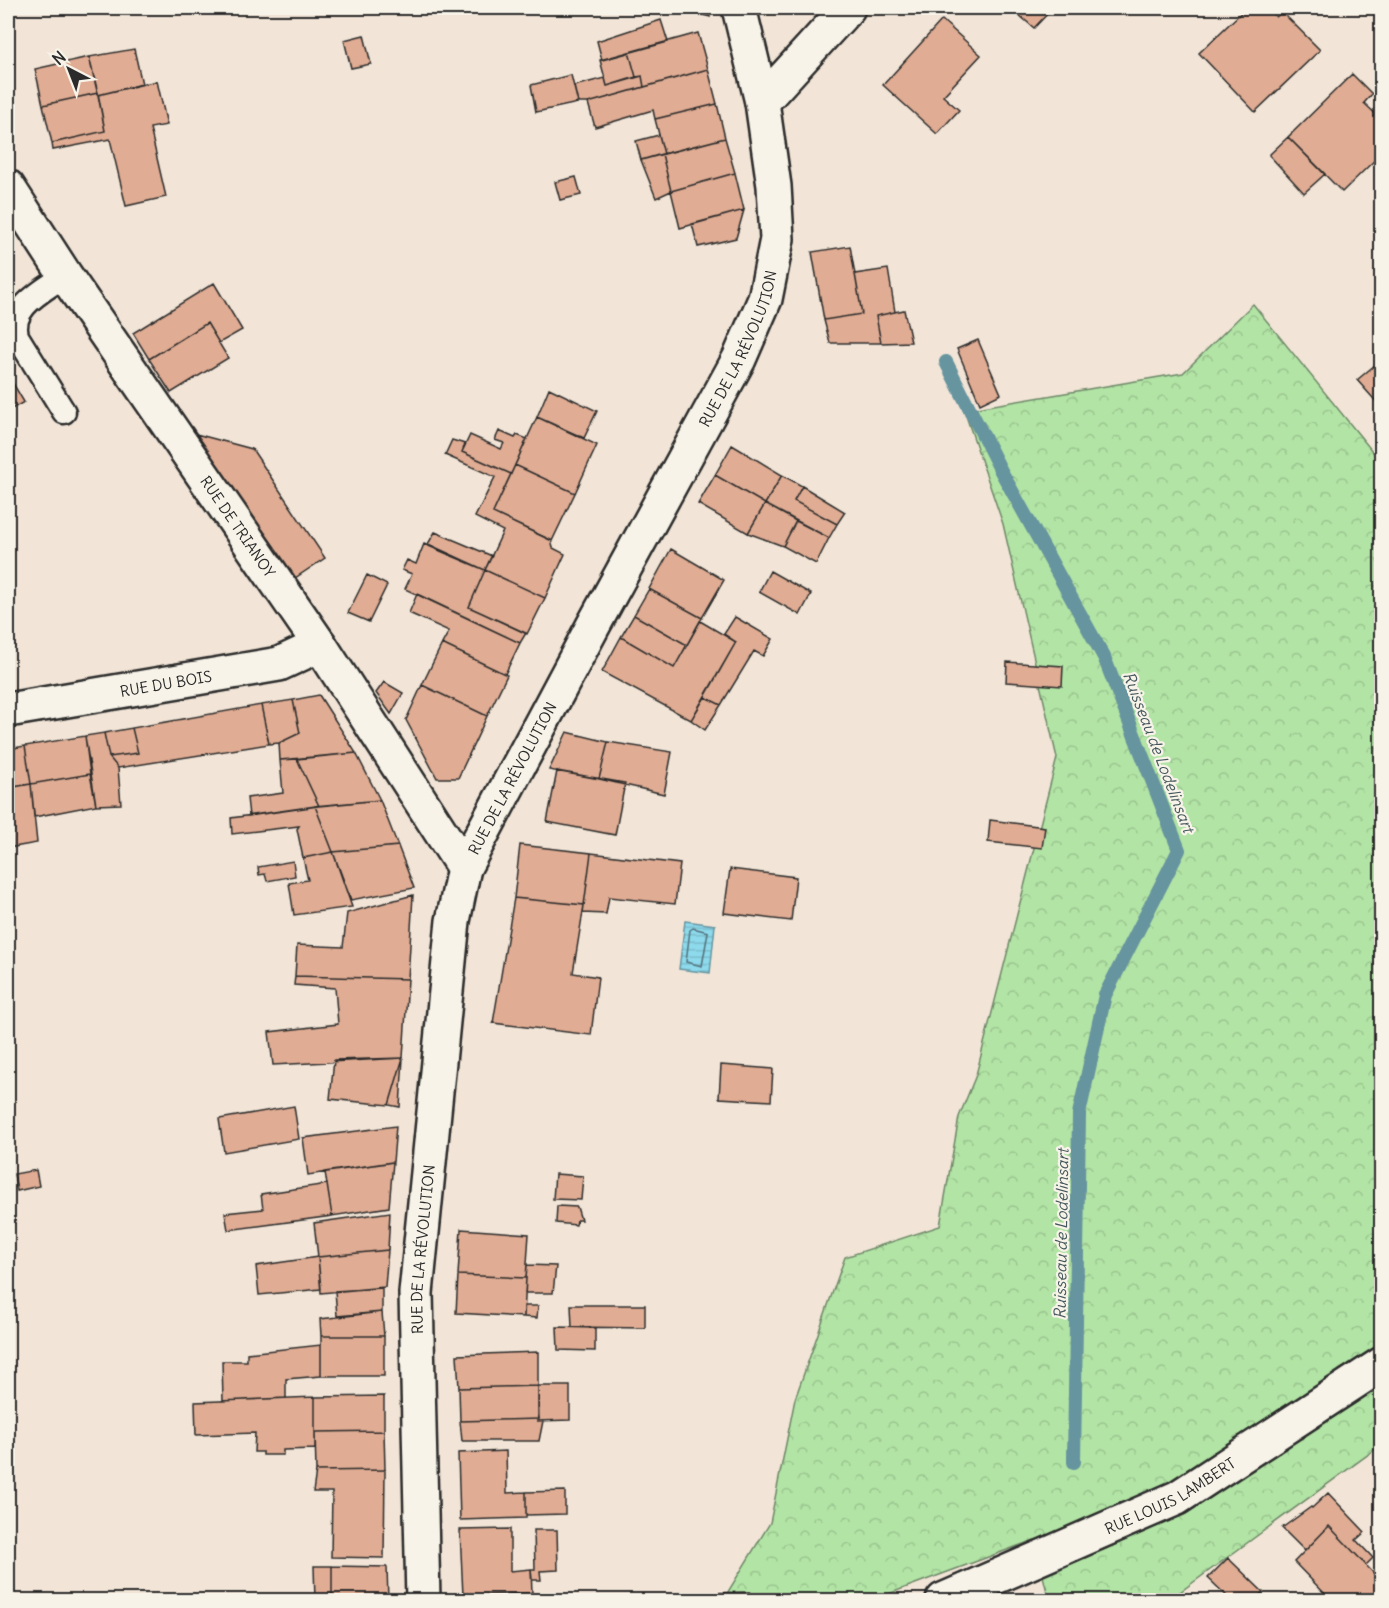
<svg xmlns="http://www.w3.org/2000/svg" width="1389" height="1608" font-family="Delius,sans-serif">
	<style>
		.forest { fill: url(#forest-crowns); stroke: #6e8868; stroke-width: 1.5 }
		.water { fill: url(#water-rules); stroke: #66949f; stroke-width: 1.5 }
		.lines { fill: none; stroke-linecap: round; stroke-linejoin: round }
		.shore { stroke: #527179; stroke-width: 1.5 }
		.stream { stroke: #66949f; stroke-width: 14 }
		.building { fill: #e0ac93; stroke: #2b2b2b; stroke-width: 1.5 }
		.service-casing { stroke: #2b2b2b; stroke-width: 27 }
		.minor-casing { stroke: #2b2b2b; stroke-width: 38 }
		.tertiary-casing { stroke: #2b2b2b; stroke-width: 38 }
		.service { stroke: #f7f3e8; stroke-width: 22 }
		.minor { stroke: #f7f3e8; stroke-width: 33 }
		.tertiary { stroke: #f7f3e8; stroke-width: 33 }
		.labels { text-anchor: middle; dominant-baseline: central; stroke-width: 4.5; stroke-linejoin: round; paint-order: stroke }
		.street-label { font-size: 15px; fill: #2b2b2b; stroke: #f7f3e8 }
		.water-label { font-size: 16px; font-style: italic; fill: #44575c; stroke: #f7f3e8 }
	</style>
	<defs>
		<pattern id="forest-crowns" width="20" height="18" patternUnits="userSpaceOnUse" patternTransform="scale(1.5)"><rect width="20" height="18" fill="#b2e4a5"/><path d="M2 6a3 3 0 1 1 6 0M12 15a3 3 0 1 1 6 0" fill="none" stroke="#99c48e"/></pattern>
		<pattern id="water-rules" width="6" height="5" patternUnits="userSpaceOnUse" patternTransform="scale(1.5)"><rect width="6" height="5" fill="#8ddaed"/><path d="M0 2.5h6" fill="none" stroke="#7abbcb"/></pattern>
	</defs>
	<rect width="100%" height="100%" fill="#f2e5d7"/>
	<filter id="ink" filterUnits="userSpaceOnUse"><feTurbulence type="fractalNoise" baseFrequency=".0167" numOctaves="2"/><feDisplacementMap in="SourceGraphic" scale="12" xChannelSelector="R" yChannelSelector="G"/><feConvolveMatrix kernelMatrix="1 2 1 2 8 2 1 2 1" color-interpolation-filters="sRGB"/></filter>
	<g filter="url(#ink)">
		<!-- forest -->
		<path class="forest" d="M1253 304 1381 462V1445L1169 1600H1049L1034 1540 872 1600H723L770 1523 795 1399 845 1257 940 1226 959 1117 976 1075 1057 758 1003 524 964 410 1183 373Z"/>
		<!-- water -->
		<path class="water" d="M685 921 715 925 710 973 679 969Z"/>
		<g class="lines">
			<!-- shore -->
			<path class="shore" d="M693 928 708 932 702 966 686 962 690 930Z"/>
			<!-- stream -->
			<path class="stream" d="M946 362 1001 471 1104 657 1179 850 1105 995 1079 1114 1074 1462"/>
		</g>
		<!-- building -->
		<path class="building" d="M687 8H708L710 17 688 11Z
			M1011 8H1053L1034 28Z
			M1246 8H1267L1276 17 1282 12 1320 50 1255 112 1199 53Z
			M661 20 668 42 602 60 597 41Z
			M942 20 981 55 943 96 959 110 937 134 883 85Z
			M698 33 708 69 644 87 642 76 636 77 629 52Z
			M364 35 371 64 351 68 344 40Z
			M134 49 142 84 98 95 89 57Z
			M629 52 636 77 607 86 600 60Z
			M89 57 98 93 43 105 35 69Z
			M708 69 717 104 655 119 653 110 595 127 588 103Z
			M1352 74 1372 94 1364 103 1382 120V153L1342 192 1288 137Z
			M571 75 578 103 536 112 531 85Z
			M642 76 644 87 588 103H578L574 86 605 78 607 86Z
			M157 81 167 125 150 128 166 197 126 206 110 139 53 150 52 143 105 131 98 95Z
			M98 93 105 131 52 143 43 105Z
			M717 104 725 138 664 154 655 119Z
			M659 135 664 154 641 160 636 141Z
			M1288 137 1325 174 1304 193 1269 155Z
			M725 138 735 173 671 191 662 154Z
			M662 154 671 191 656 198 641 160Z
			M735 173 744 210 680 228 671 191Z
			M576 177 581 195 560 200 555 182Z
			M744 210 736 238 698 247 692 224Z
			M850 246 862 314 824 320 812 252Z
			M888 269 895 312 876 316 881 343H830L824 320 862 314 855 274Z
			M214 283 242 330 219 343 207 323 149 359 133 333Z
			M904 310 911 342 881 343 876 316Z
			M207 323 228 358 171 393 149 359Z
			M978 340 1001 394 980 404 957 349Z
			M1382 359V404L1380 406 1357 380Z
			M8 375 24 402 8 411Z
			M549 388 597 411 584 438 537 417Z
			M537 417 597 445 575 493 515 465Z
			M499 431 515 438 517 435 527 439 511 474 462 452 470 435 501 449 504 443 495 440Z
			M196 434 252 449 325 558 292 580Z
			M452 440 465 444 462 452 511 474 493 513 551 540 553 548 565 554 545 598 485 570 503 531 475 517 495 477 445 455Z
			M732 445 782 475 765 504 715 475Z
			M515 465 575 493 552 541 493 513Z
			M715 475 765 504 748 533 698 504Z
			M782 475 802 486 794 501 837 524 829 538 765 504Z
			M802 486 845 512 837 524 794 501Z
			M765 504 796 521 783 546 748 533Z
			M796 521 829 538 816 564 783 546Z
			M435 532 492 556 485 570 428 544Z
			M424 544 485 570 469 607 526 633 520 643 405 589 412 574 402 570 407 560 416 564Z
			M671 549 724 580 702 618 649 589Z
			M485 570 545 598 527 634 469 607Z
			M770 571 811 594 800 615 759 592Z
			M367 575 387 585 369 622 348 613Z
			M649 589 702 618 687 645 634 615Z
			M417 594 520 643 505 674 442 644 449 631 409 613Z
			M634 615 687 645 674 668 621 637Z
			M735 617 773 639 763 656 754 651 721 705 705 697 736 642 724 634Z
			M700 621 736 642 691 720 602 672 621 637 674 668Z
			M442 644 507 675 487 716 422 685Z
			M1007 662 1063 666 1062 686 1006 682Z
			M384 682 403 693 391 714 376 693Z
			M422 685 487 716 458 778H437L406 720Z
			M319 695 356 753 280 760 279 743 300 733 293 700Z
			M705 697 721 705 705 730 691 720Z
			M293 700 300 733 279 743 269 744 261 705Z
			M261 705 269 744 118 768 109 757 138 753 132 728Z
			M132 728 138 753 109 757 104 733Z
			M567 732 608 742 599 779 549 770Z
			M104 733 109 757 118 768 121 804 96 805 85 736Z
			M85 736 90 774 31 784 25 746Z
			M608 742 672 752 664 794 599 779Z
			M25 746 31 784 8 788V749Z
			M356 753 380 800 319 806 297 759Z
			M297 759 319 806 249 816 247 798 283 793 280 760Z
			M557 771 625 783 615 835 547 822Z
			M90 774 96 805 34 817 31 784Z
			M31 784 37 843 8 848V788Z
			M380 800 398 846 333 852 315 806Z
			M315 806 333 852 303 858 297 829 299 826 232 834 231 818Z
			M990 820 1045 827 1042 848 988 842Z
			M520 845 591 853 584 905 514 898Z
			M398 846 414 888 351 900 333 852Z
			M333 852 352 907 294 915 289 883 308 880 303 858Z
			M591 853 680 864 675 904 609 897 606 914 583 913Z
			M293 861 295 876 267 881 265 874 259 875 258 867Z
			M730 869 796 877 791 921 724 913Z
			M413 895 408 979 295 976 297 945 343 947 347 913Z
			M514 898 584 905 573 973 598 977 591 1035 493 1023Z
			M295 976 408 979 403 1058 273 1065 269 1032 338 1024 335 988 294 985Z
			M403 1058 389 1105 330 1099 334 1060Z
			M403 1058 400 1107 389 1105Z
			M721 1065 773 1069 771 1101 719 1098Z
			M294 1106 299 1139 224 1152 219 1119Z
			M396 1126 393 1162 308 1175 303 1138Z
			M393 1162 389 1207 332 1216 325 1172Z
			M36 1170 39 1186 17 1191 14 1174Z
			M555 1174 583 1176 581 1200 553 1199Z
			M327 1184 332 1216 228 1230 225 1213 263 1209 261 1194Z
			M557 1206 577 1207 581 1220H577L576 1225 556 1223Z
			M390 1212 388 1250 318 1257 314 1223Z
			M461 1229 529 1234 526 1278 458 1275Z
			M388 1250 385 1287 321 1293 318 1257Z
			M318 1257 321 1289 259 1295 256 1266Z
			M527 1265 556 1266 553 1293H525Z
			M458 1275 526 1278 524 1317 456 1313Z
			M382 1288V1312L337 1316 335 1291Z
			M571 1305H645V1328L572 1327Z
			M524 1306H538L537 1318 524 1317Z
			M382 1312 384 1336H321L320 1319Z
			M557 1327 595 1328V1351L558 1350Z
			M321 1336H384V1376H321Z
			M321 1345V1376L286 1379V1398L223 1401 222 1361H247V1353Z
			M538 1352V1386L459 1388 457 1355Z
			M538 1386 539 1419 460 1421 459 1388Z
			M538 1386H570V1420L538 1421Z
			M384 1396V1431L315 1432V1397Z
			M315 1397V1449L283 1450V1455H263V1452H254L255 1433 196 1435 195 1402Z
			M539 1419 538 1421H543L539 1441H462L460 1421Z
			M384 1431 385 1470 316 1471 315 1432Z
			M506 1451 507 1493 526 1492V1518L460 1520 458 1453Z
			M385 1470 384 1558 331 1557 332 1492H313L316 1471Z
			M565 1491V1514L526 1515V1492Z
			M1328 1493 1365 1532 1356 1540 1373 1558 1366 1565 1329 1526 1305 1551 1282 1528 1311 1507 1312 1508Z
			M1329 1526 1382 1582V1591L1372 1600H1331L1294 1562Z
			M510 1529V1571L531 1569 532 1593 463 1596 460 1530Z
			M534 1530H557L558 1570 540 1571 541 1580H532L531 1569H535Z
			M1228 1558 1263 1592 1254 1600H1231L1208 1578Z
			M314 1566H332V1600H315Z
			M332 1566 387 1567 388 1600H332Z
			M750 1592V1600H713V1593Z"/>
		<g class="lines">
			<!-- service casing -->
			<g class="service-casing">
				<path id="service" d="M64 412 17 336C9 306 44 291 65 275"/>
			</g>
			<!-- minor casing -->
			<g class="minor-casing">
				<g id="minor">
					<path d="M762 102 848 8"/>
					<path id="s1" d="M8 187 65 275 320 645 464 868"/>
					<path id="s2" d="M8 710 279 664 320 645"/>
				</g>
			</g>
			<!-- tertiary casing -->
			<g class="tertiary-casing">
				<g id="tertiary">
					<path id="s3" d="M423 1600 416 1293 453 921 464 868 593 626 739 359 765 299 777 239 774 186 762 102 739 8"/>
					<path id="s4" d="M943 1600 1177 1498 1382 1364"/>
				</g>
			</g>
			<!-- service -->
			<use href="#service" class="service"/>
			<!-- minor -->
			<use href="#minor" class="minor"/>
			<!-- tertiary -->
			<use href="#tertiary" class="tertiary"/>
		</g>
	</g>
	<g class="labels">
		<!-- street labels -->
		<g class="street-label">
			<text stroke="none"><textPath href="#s3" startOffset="1323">RUE DE LA RÉVOLUTION</textPath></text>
			<text stroke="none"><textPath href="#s1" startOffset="410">RUE DE TRIANOY</textPath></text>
			<text stroke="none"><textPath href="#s2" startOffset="160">RUE DU BOIS</textPath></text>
			<text stroke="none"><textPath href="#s3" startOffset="837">RUE DE LA RÉVOLUTION</textPath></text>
			<text stroke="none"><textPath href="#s3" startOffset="351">RUE DE LA RÉVOLUTION</textPath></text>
			<text stroke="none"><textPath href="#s4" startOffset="250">RUE LOUIS LAMBERT</textPath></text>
		</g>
		<!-- water labels -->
		<g class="water-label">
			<text transform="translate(1159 752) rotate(69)">Ruisseau de Lodelinsart</text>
			<text transform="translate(1061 1234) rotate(-89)">Ruisseau de Lodelinsart</text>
		</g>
	</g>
	<!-- margin -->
	<rect width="1389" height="1608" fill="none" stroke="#f7f3e8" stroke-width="30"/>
	<rect x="15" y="15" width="1359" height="1578" fill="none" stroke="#2b2b2b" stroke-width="2" filter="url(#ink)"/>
	<!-- north arrow -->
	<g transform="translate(69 69) rotate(318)" stroke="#f7f3e8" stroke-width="4.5" paint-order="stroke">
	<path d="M0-4.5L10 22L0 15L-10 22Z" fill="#2b2b2b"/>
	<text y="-9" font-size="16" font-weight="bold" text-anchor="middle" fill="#2b2b2b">N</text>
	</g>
</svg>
